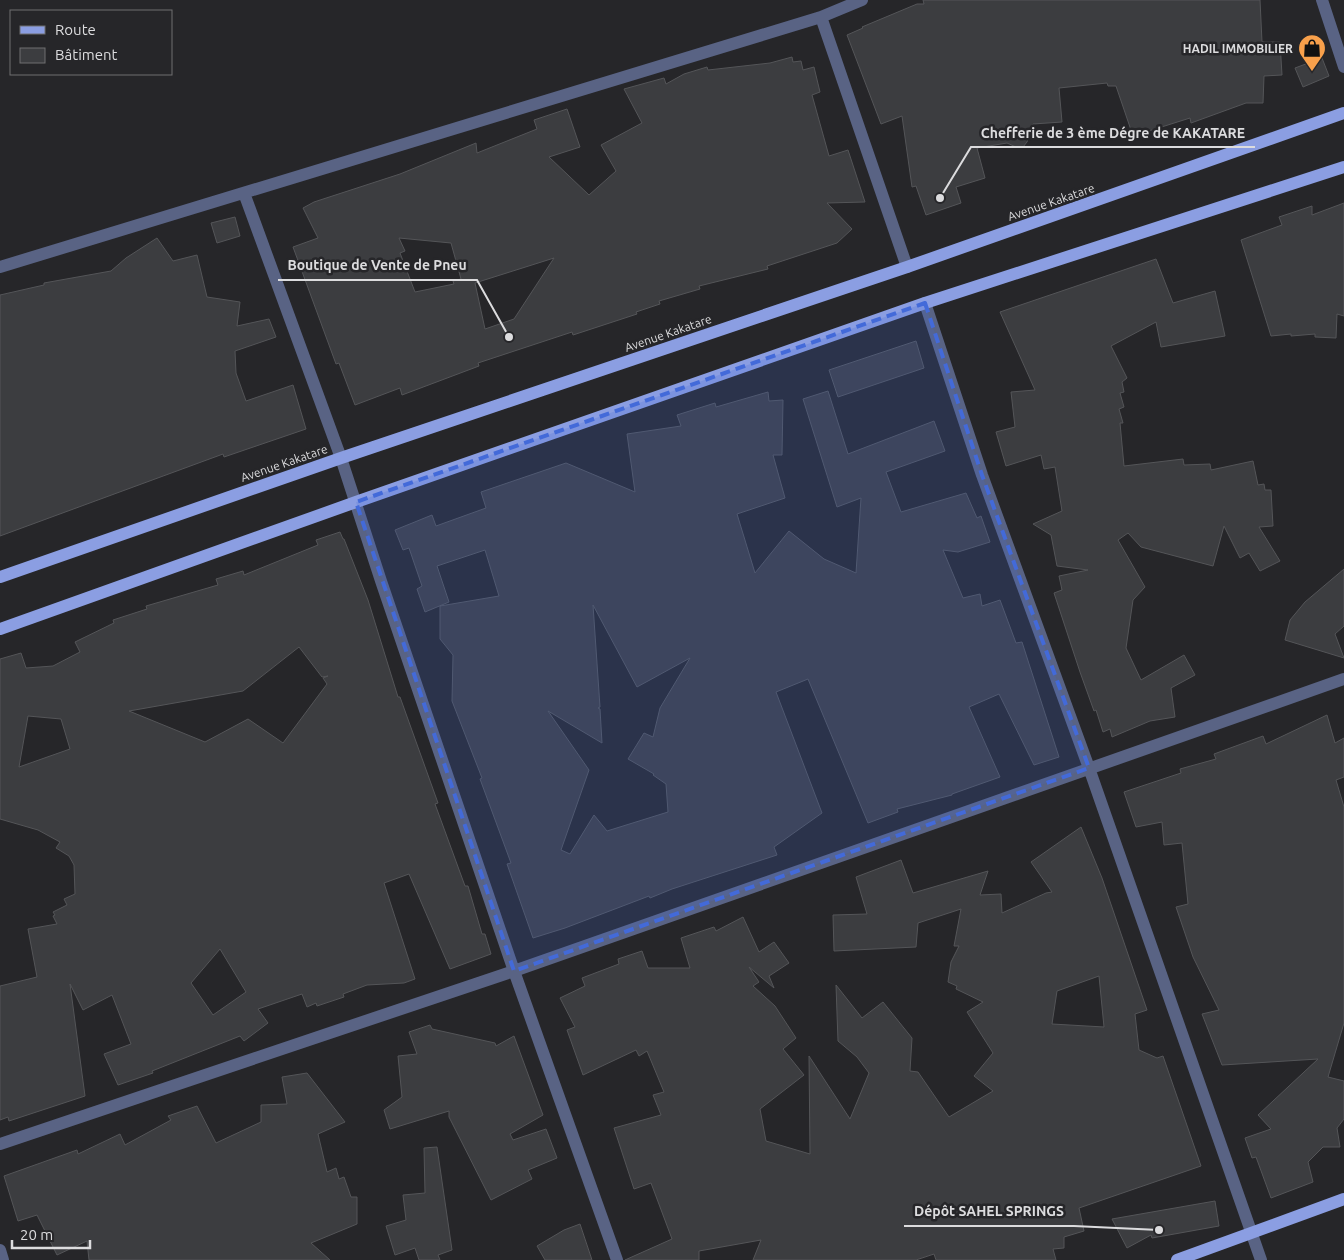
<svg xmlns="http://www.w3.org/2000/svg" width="1344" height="1260" font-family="Ubuntu,sans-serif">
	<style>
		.building { fill: #3c3d40; stroke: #545558; fill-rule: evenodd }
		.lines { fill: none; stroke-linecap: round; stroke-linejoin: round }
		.minor { stroke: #596384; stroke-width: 12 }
		.major { stroke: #8b9ee2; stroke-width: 12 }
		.marked { fill: #436ad9; fill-opacity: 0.2; stroke: #436ad9; stroke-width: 4; stroke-dasharray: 10 6; stroke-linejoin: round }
		.labels { text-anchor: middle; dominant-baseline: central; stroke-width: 5; stroke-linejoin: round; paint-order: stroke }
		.poi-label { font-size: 12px; font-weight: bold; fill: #dcdcde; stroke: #262629; text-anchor: end }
		.street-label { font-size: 12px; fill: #dcdcde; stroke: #262629 }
		.leader { fill: none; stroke: #dcdcde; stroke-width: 2 }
		.callout-dot { fill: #dcdcde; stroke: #262629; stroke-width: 2 }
		.callout-label { font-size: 14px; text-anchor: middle; font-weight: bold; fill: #dcdcde; stroke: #262629; stroke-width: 5; stroke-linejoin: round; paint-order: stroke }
	</style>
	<rect width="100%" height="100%" fill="#262629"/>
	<!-- building -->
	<path class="building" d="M923 0H1260L1262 42H1280L1282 75 1264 76 1263 103H1246L1191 123 1190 118 1133 136 1116 86H1108L1107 83 1059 88 1062 122 1033 124 1027 142 1023 147H1016L1007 143 977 148 985 178 956 187 961 203 926 215 916 186 912 187 902 116 881 124 847 35 863 28 862 27 917 4H924Z
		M792 57 793 62 801 61 803 70 814 67 820 92 812 95 829 156 848 150 865 202 827 203 852 229 837 243 767 266 768 269 699 286 700 289 659 301 660 304 636 312 637 314 573 335 572 332 478 363 479 366 402 395 400 388 355 405 339 363 336 364 293 247 318 238 303 208 314 202 400 174 476 143 477 153 537 129 534 120 567 109 580 147 549 157 589 195 616 171 601 145 642 123 624 89 664 78 666 84 684 74 707 67 708 70 770 63ZM399 238 451 243 461 279 453 281 454 284 415 292 400 253 405 251ZM554 258 514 319 485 329 475 283Z
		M1322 58 1329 76 1303 87 1295 68Z
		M1344 203V316L1337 314 1336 338 1315 337V334L1291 336V334L1271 336 1241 240 1282 225 1279 217 1312 206V215Z
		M235 217 240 236 217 243 211 223Z
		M157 238 173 261 197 255 207 297 240 302 237 326 269 319 276 337 235 351 236 373 246 401 293 385 306 429 224 457 223 454 0 536V295L44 285V283L111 271 126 258Z
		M1156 259 1173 303 1215 291 1225 336 1161 347 1156 322 1111 346 1127 378 1122 382 1124 392 1120 393 1124 407 1119 409 1123 423H1120L1124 466 1183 459 1184 465 1210 464 1211 470 1253 461 1258 485 1264 484 1265 490H1271L1273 526 1259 527 1280 561 1260 571 1249 553 1240 558 1224 526 1213 566 1141 547 1128 533 1118 540 1145 587 1133 600 1126 648 1141 680 1184 655 1195 675 1171 688 1175 717 1150 721 1112 737 1110 729 1103 732 1096 710 1094 711 1080 672 1054 593 1062 590 1059 576 1088 570 1057 566 1051 535 1033 524 1062 511 1055 467 1044 469 1041 455 1006 466 996 432 1015 427 1011 392 1035 390 1000 312Z
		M916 341 924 368 838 397 829 370Z
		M828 391 848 454 934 421 945 451 886 472 901 512 966 493 977 518 981 516 990 542 958 552 943 550 963 598 980 594 982 606 1000 600 1016 643 1022 642 1059 757 1034 765 999 694 969 707 1000 777 952 794V795L897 809 898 812 868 823 808 679 776 692 822 813 774 847 777 855 672 889 650 898 649 896 565 928 533 938 507 864 511 863 480 779 482 778 452 701 453 655 440 639V606L499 596 485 550 437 566 449 602 425 612 417 589 422 586 409 548 403 550 395 530 432 515 436 526 486 508 481 492 566 463 635 492 627 434 681 426 677 415 715 403 716 407 768 392 769 401 783 400 782 455H773L785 498 737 514 755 573 789 531 824 559 856 573 861 498 837 507 803 399ZM593 605 637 687 690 658 660 708 653 737 644 733 628 759 654 774 653 775 666 784 668 812 607 831 594 815 570 854 561 850 589 770 548 711 602 743 600 709 598 708 600 707Z
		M340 532 343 539H344L368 600 398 697H400L438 803 435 804 465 886H468L482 934H485L491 954 450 969 409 874 384 883 415 979 404 983 367 985 343 994 344 997 317 1006 316 1003 307 1007 302 994 258 1009 268 1023 244 1041 240 1036 152 1071 153 1073 118 1085 104 1054 131 1044 112 995 83 1010 70 984 85 1096 9 1121 8 1117 0 1120V986L37 977 28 929 57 924 53 916 55 915 53 912 67 905 64 899 75 894 74 865 69 856 56 848 60 842 38 830 0 819V659L21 653 26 668 53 666 80 652 75 642 114 623 113 620 147 609 146 606 218 585 216 579 243 571 244 575 318 545 316 540ZM299 647 322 677 328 676 323 678 327 684 283 743 248 719 205 742 129 711 243 691ZM28 716 61 719 70 749 19 767ZM220 949 246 992 213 1015 191 983Z
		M1344 569V626L1335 634 1344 658 1285 640 1290 620 1305 602Z
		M1327 715 1335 743 1344 738V777L1336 780 1344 807V1023L1328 1077 1344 1081V1119L1337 1128 1340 1147H1323L1308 1162 1313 1182 1271 1198 1256 1157 1252 1158 1245 1138 1271 1129 1258 1115 1318 1059 1222 1065 1202 1014 1219 1010 1193 957 1176 907 1188 904 1182 843 1164 845 1162 822 1136 827 1124 792 1181 773 1180 769 1216 759 1214 754 1263 736 1266 744Z
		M1081 827 1102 878 1147 1010 1135 1014 1139 1050 1157 1058 1163 1056 1201 1166 1079 1208 1084 1231 1064 1237V1248L1053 1249 1056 1260H936L934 1254 916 1260H753L761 1240 699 1251V1260H625L672 1239 651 1183 634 1189 614 1128 661 1115 653 1095 664 1092 647 1051 639 1056 636 1050 583 1075 567 1030 575 1027 560 998 585 986 582 978 619 964 618 959 642 951 648 968H690L681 938 714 927 716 931 743 917 759 952 774 942 789 963 769 976 774 988 749 967 759 982 753 986 775 1006 796 1038 783 1049 804 1075 760 1109 766 1141 810 1154 809 1056 850 1119 869 1073 857 1057 838 1041 836 985 862 1018 883 1002 912 1038 910 1071 918 1072 949 1117 993 1091 974 1076 993 1053 967 1012 983 1002 956 989 957 986 948 982 951 962 959 946H954L961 909 918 923 916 947 834 951 833 915 867 914 856 877 901 860 913 893 988 871 980 895 1001 894 1002 913 1046 893 1052 892 1031 862ZM1099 976 1104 1027 1052 1024 1057 991Z
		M430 1025 432 1029 495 1043 496 1046 514 1036 543 1115 510 1134 513 1140 546 1129 557 1158 528 1170 532 1179 491 1200 449 1117V1111L390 1129 384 1110 402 1097 398 1056 417 1054 409 1032Z
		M307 1073 345 1122 318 1134 327 1172 336 1168 339 1179 344 1177 351 1197H357V1224L311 1243 330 1260H89L87 1241 57 1255 37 1215 18 1221 4 1176 77 1150 78 1154 120 1134 125 1145 171 1120 168 1116 197 1106 216 1143 261 1122V1105L287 1104 282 1077Z
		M437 1147 452 1250 438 1255 440 1260H419L415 1248 395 1255 386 1226 406 1220 403 1195 425 1193 424 1148Z
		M1215 1201 1219 1226 1152 1238 1151 1235 1127 1248 1112 1219Z
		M580 1224 592 1260H545L537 1246 564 1230Z"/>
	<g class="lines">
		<!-- minor -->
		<path class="minor" d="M1322 0 1344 67
			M821 17 907 267
			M244 193 341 458 381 581 514 971 617 1260
			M0 267 821 17 862 0
			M925 303 982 475 1089 768 1261 1260
			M0 1144 514 971 1344 679
			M0 1250 3 1260"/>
		<!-- major -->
		<path class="major" d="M0 577 341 458 907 267 1344 113
			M0 629 356 502 925 303 1344 167
			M1177 1260 1344 1199"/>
	</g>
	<!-- marked area -->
	<path class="marked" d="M925 303 982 475 1089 768 514 971 356 502Z"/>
	<!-- icons -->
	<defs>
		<g id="shop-pin" transform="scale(1.4375)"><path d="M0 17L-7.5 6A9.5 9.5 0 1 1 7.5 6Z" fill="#f8a04b" stroke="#262629"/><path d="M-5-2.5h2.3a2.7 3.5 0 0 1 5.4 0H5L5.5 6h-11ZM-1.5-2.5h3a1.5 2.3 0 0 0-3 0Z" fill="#111"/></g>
	</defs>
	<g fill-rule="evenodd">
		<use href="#shop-pin" x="1312" y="48"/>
	</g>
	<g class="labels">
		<!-- poi labels -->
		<g class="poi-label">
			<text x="1293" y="48">HADIL IMMOBILIER</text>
		</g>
		<!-- street labels -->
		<g class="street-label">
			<text transform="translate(1051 202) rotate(-19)">Avenue Kakatare</text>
			<text transform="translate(668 333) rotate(-19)">Avenue Kakatare</text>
			<text transform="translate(284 463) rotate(-19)">Avenue Kakatare</text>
		</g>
	</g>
	<!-- callouts -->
	<path class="leader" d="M940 198L971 147H1255M509 337L477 280H278M1159 1230L1074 1226H904"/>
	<g class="callout-dot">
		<circle cx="940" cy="198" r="5"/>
		<circle cx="509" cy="337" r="5"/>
		<circle cx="1159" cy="1230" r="5"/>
	</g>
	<g class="callout-label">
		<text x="1113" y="138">Chefferie de 3 ème Dégre de KAKATARE</text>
		<text x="377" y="270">Boutique de Vente de Pneu</text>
		<text x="989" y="1216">Dépôt SAHEL SPRINGS</text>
	</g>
	<!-- legend -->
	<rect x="10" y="10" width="162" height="65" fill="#262629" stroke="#6f6f71"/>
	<rect x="20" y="26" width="25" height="8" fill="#8b9ee2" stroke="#6f6f71"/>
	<text x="55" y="35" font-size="15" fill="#dcdcde">Route</text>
	<rect x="20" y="48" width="25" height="15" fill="#3c3d40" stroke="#6f6f71"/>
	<text x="55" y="60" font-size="15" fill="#dcdcde">Bâtiment</text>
	<!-- scale -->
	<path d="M12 1240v8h78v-8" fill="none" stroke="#dcdcde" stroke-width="2.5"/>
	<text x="20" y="1240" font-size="15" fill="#dcdcde" stroke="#262629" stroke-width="4" paint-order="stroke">20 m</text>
</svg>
